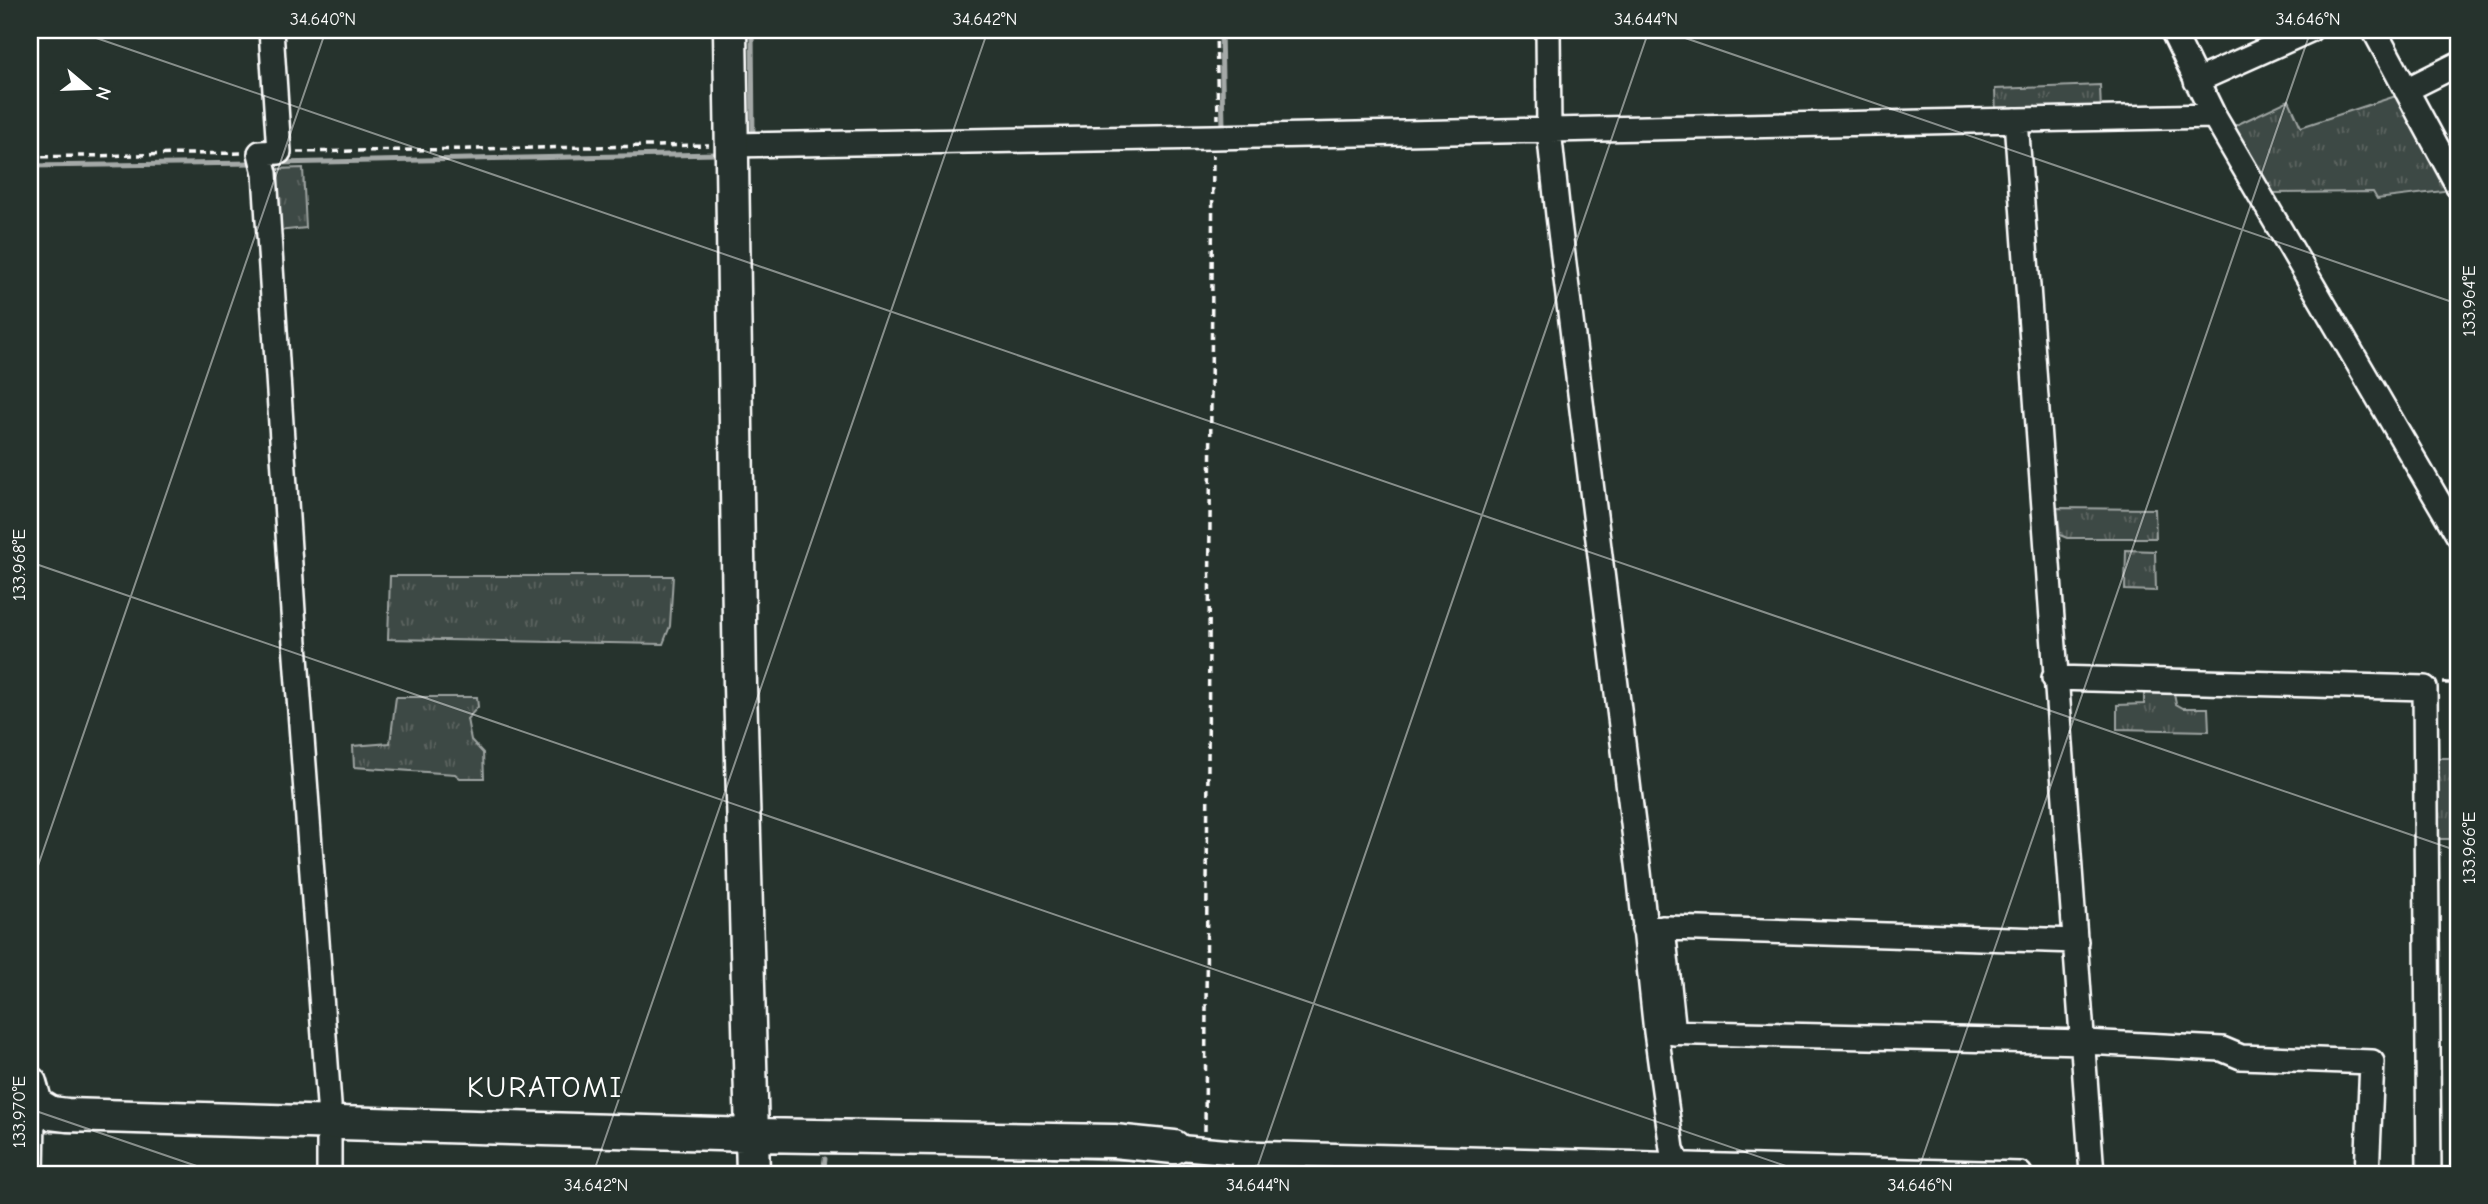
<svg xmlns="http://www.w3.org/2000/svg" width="2488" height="1204" font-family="'Comic Neue',sans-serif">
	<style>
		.grass { fill: url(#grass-tufts); stroke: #9ea4a2; stroke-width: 2 }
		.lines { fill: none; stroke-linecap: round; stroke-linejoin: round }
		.stream { stroke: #a4a9a7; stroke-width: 5 }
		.street-casing { stroke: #fff; stroke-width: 28 }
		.secondary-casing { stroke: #fff; stroke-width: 37 }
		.path { stroke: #fff; stroke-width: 3.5; stroke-dasharray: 7 5; stroke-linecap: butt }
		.street { stroke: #26332d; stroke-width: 23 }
		.secondary { stroke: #26332d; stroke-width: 32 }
		.ticks { fill: none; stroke: #fff; stroke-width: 2; stroke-opacity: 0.45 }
		.labels { text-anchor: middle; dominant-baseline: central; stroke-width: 5; stroke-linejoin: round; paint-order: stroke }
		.quarter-label { font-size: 30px; letter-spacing: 2px; fill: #fff; stroke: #26332d }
		.neatline { fill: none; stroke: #fff; stroke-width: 2.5 }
		.ticks-label { font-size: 18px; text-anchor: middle; fill: #fff }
	</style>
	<defs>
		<pattern id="grass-tufts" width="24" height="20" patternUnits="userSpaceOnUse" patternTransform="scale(1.75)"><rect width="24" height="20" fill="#3e4944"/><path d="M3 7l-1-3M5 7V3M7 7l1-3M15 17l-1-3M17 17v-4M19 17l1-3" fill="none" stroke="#5b6460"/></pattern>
	</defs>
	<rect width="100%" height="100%" fill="#26332d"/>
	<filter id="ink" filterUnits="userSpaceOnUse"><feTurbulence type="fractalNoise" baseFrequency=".0143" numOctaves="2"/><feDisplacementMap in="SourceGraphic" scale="14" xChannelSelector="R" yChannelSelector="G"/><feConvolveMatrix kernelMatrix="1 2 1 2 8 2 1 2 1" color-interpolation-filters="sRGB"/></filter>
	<g filter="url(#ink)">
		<!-- grass -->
		<path class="grass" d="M2100 85 2101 112 1996 117 1995 89Z
			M2402 94 2452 190 2377 199 2373 192 2273 193 2234 126 2289 100 2301 127Z
			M303 168 306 228 277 231 275 169Z
			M2057 508 2155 509 2156 538H2067L2060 535Z
			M2126 550 2155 551 2156 591 2125 590Z
			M390 576H673L670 626 663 644 388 639Z
			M2144 688 2173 689 2176 704 2183 708H2208L2209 731 2117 729V705L2144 704Z
			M396 697H477L478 707 467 719 471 740 483 753 484 778H460L455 774 354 767 353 746 390 743Z
			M2436 758H2458V839H2436Z"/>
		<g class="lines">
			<!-- stream -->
			<path class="stream" d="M752 30 753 139
				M1221 30 1223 126
				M276 163 717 154
				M30 166 255 163
				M37 1130 297 1137
				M1052 1156 1137 1159
				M1175 1160 1217 1162
				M823 1174 825 1159"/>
			<!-- street casing -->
			<g class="street-casing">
				<path id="street" d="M271 30 279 152 260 153 265 173 295 643 329 1104V1174
					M1548 30 1549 130 1558 215 1639 872 1656 1032 1672 1149 1682 1174
					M2172 30 2214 116 2458 535
					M2374 30 2458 186
					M2196 81 2310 30
					M2406 90 2458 64
					M2016 120 2092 1174
					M732 145 1213 137 2214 116
					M2054 678 2425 688 2429 1174
					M1663 928 1674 1033
					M1644 929 1668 928 2076 941
					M1656 1032 2084 1042 2222 1049 2241 1057 2372 1062 2367 1174
					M1174 1147 1244 1153 1243 1174
					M1244 1153 2020 1174
					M32 1174 33 1118 36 1104"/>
			</g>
			<!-- secondary casing -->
			<g class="secondary-casing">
				<path id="secondary" d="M730 30 740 685 753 1174
					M30 1083 36 1104 51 1113 67 1115 752 1135 1114 1141 1174 1147"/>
			</g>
			<!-- path -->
			<path class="path" d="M1216 30 1218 119
				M297 152 709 145
				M30 157 241 153
				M2443 683H2458
				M1205 1131 1213 155"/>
			<!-- street -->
			<use href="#street" class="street"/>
			<!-- secondary -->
			<use href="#secondary" class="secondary"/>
		</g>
	</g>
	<!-- ticks -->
	<path class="ticks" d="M73 30 2458 851M1662 30 2458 304M30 562 1809 1174M30 889 326 30M30 1109 220 1174M593 1174 988 30M1255 1174 1649 30M1917 1174 2311 30"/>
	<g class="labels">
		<!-- quarter labels -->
		<g class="quarter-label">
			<text x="545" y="1087">KURATOMI</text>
		</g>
	</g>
	<!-- margin -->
	<rect width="2488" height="1204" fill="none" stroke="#26332d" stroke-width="77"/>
	<!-- north arrow -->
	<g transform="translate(88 88) rotate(109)" stroke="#26332d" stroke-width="5" paint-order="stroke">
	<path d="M0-5L12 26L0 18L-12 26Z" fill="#ffffff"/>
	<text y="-10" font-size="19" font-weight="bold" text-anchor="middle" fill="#ffffff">N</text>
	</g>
	<rect x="38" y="38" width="2412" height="1128" class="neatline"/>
	<g class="ticks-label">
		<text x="323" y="25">34.640°N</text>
		<text x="985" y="25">34.642°N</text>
		<text x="1646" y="25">34.644°N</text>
		<text x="2308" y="25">34.646°N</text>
		<text transform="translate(2469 301) rotate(-90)" y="6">133.964°E</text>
		<text transform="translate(19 565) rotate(-90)" y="6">133.968°E</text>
		<text transform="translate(2469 848) rotate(-90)" y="6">133.966°E</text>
		<text transform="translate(19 1112) rotate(-90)" y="6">133.970°E</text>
		<text x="596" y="1191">34.642°N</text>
		<text x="1258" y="1191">34.644°N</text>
		<text x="1920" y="1191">34.646°N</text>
	</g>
</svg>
